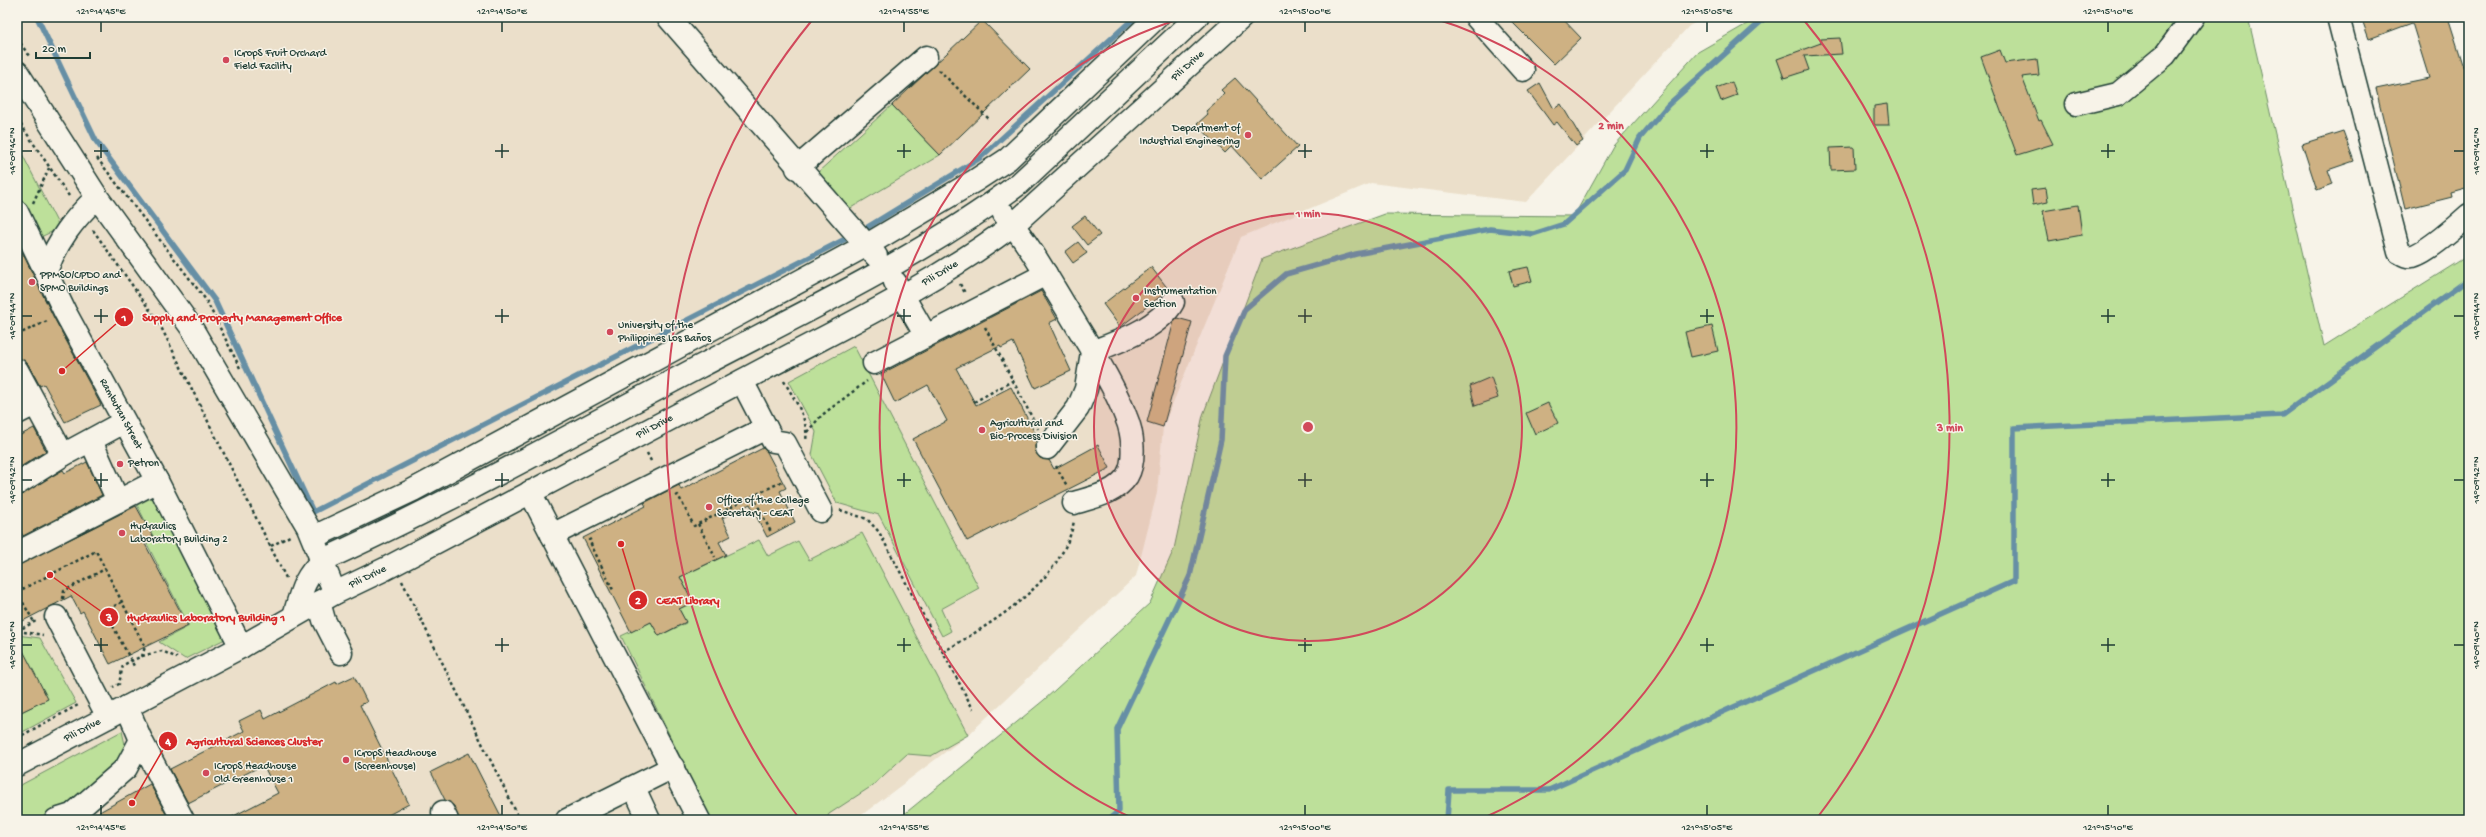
<svg xmlns="http://www.w3.org/2000/svg" width="2486" height="837" font-family="'Gochi Hand',sans-serif">
	<style>
		.built { fill: #ebdfca }
		.green { fill: #bde09a; stroke: #6e8e67 }
		.lines { fill: none; stroke-linecap: round; stroke-linejoin: round }
		.stream { stroke: #668fa5; stroke-width: 5.5 }
		.building { fill: #ceb183; stroke: #1f3d34 }
		.minor-casing { stroke: #1f3d34; stroke-width: 25 }
		.path { stroke: #1f3d34; stroke-width: 2.5; stroke-dasharray: 3 3; stroke-linecap: butt }
		.minor { stroke: #f7f3e8; stroke-width: 22 }
		.ticks { fill: none; stroke: #1f3d34; stroke-width: 1.5 }
		.ring { fill: none; stroke: #d1495b; stroke-width: 2 }
		.poi-dot { fill: #d1495b; stroke: #f7f3e8; stroke-width: 1.5 }
		.labels { text-anchor: middle; dominant-baseline: central; stroke-width: 3; stroke-linejoin: round; paint-order: stroke }
		.poi-label { font-size: 11px; fill: #1f3d34; stroke: #f7f3e8; text-anchor: start }
		.street-label { font-size: 11px; fill: #1f3d34; stroke: #f7f3e8 }
		.centre { fill: #d1495b; stroke: #f7f3e8; stroke-width: 2 }
		.ring-label { font-size: 12px; text-anchor: middle; font-weight: bold; fill: #d1495b; stroke: #f7f3e8; stroke-width: 3; stroke-linejoin: round; paint-order: stroke }
		.leader { fill: none; stroke: #d62828; stroke-width: 1.5 }
		.callout-dot { fill: #d62828; stroke: #f7f3e8; stroke-width: 1.5 }
		.mark-label { font-size: 12px; text-anchor: middle; font-weight: bold; fill: #fff }
		.callout-label { font-size: 12px; text-anchor: middle; font-weight: bold; fill: #d62828; stroke: #f7f3e8; stroke-width: 3; stroke-linejoin: round; paint-order: stroke }
		.neatline { fill: none; stroke: #1f3d34; stroke-width: 1.5 }
		.ticks-label { font-size: 10px; text-anchor: middle; fill: #1f3d34 }
	</style>
	<rect width="100%" height="100%" fill="#f7f3e8"/>
	<filter id="ink" filterUnits="userSpaceOnUse"><feTurbulence type="fractalNoise" baseFrequency=".025" numOctaves="2"/><feDisplacementMap in="SourceGraphic" scale="8" xChannelSelector="R" yChannelSelector="G"/><feConvolveMatrix kernelMatrix="1 2 1 2 8 2 1 2 1" color-interpolation-filters="sRGB"/></filter>
	<g filter="url(#ink)">
		<!-- built -->
		<path class="built" d="M17 17H1706L1689 26 1526 202 1371 183 1241 237 1163 427 1157 493 1136 576 968 735 855 820H17Z"/>
		<!-- green -->
		<path class="green" d="M1759 17H2248L2324 346 2469 255V820H897L1044 700 1150 603 1174 549 1203 415 1262 259 1385 214 1574 216 1613 146 1698 52Z
			M892 105 940 155 849 209 817 173Z
			M17 144 60 228 17 248Z
			M854 346 979 588 941 609 951 631 942 636 879 515 837 503 812 455 816 432 789 381Z
			M159 494 229 637 185 659 159 642 189 626 146 542 154 538 137 505Z
			M862 533 968 735 931 756 907 754 872 786 829 814 826 820H711L621 636 651 622 659 636 686 623 679 609 693 602 680 577 759 540 768 556 798 541 809 560Z
			M17 635 40 638 76 703 17 735V714L47 699 17 645Z
			M122 731 126 749 108 774 66 804 42 817 17 820V787Z"/>
		<g class="lines">
			<!-- stream -->
			<path class="stream" d="M37 17 96 141 215 301 313 512 853 235
				M861 231 980 158 1135 17
				M1108 820 1119 811 1117 729 1190 576 1221 440 1225 356 1245 309 1286 274 1356 254 1490 229 1533 234 1564 224 1625 170 1640 138 1668 105 1766 17
				M1447 820 1449 790H1549L2014 581V428L2282 415 2469 279"/>
		</g>
		<!-- building -->
		<path class="building" d="M1507 17H1561L1581 38 1554 64Z
			M2361 17H2448L2469 83V188L2451 193 2452 197 2405 209 2376 89 2429 78 2412 23 2369 39Z
			M982 20 1030 69 940 155 892 105Z
			M1840 38 1842 54 1804 56 1809 70 1784 78 1777 59 1821 43V39Z
			M2000 50 2005 63 2037 59 2039 75 2022 77 2039 121 2041 120 2053 144 2017 155 1981 57Z
			M1235 78 1298 147 1262 179 1232 146 1225 153 1197 124 1208 114 1206 111 1225 94 1221 90Z
			M1732 82 1737 95 1721 101 1716 88Z
			M1540 83 1554 109 1561 104 1583 141 1576 146 1557 122 1553 125 1528 91Z
			M1887 104 1889 125H1874V106Z
			M2343 131 2354 161 2328 170 2333 184 2317 190 2302 144Z
			M1854 147 1855 169 1831 170 1830 148Z
			M2046 188 2048 202 2033 205 2031 190Z
			M2078 205 2082 235 2049 241 2043 211Z
			M1085 216 1100 235 1087 245 1072 226Z
			M1078 242 1087 253 1073 263 1065 252Z
			M22 252 54 318 101 405 65 422 44 384 40 386 28 364 17 358V254Z
			M1151 267 1169 290 1120 327 1103 304Z
			M1528 267 1532 281 1513 286 1509 271Z
			M1041 291 1057 319 1049 323 1071 371 1035 388 1013 342 1001 348 1000 346 956 368 976 405 1011 387 1038 439 1035 446 1036 453 1040 458 1049 460 1054 469 1098 445 1110 468 967 541 913 439 947 421 928 385 895 403 881 374Z
			M1177 318 1192 322 1163 427 1147 422 1174 321Z
			M1712 326 1718 351 1691 357 1685 332Z
			M1491 377 1498 398 1475 406 1470 386Z
			M1548 403 1558 423 1535 434 1526 413Z
			M34 428 46 451 17 469V437Z
			M763 448 767 452 786 488 780 491 795 522 767 537 750 504 722 518 731 536 719 542 726 555 680 577 693 602 679 609 686 622 659 636 651 622 631 632 583 538 646 506 644 503 679 485 681 490Z
			M87 462 102 495 23 536 17 524V496L63 470 65 473Z
			M136 506 153 537 144 542 188 626 110 664 83 611 80 613 71 596 17 624V566Z
			M17 639 48 699 17 714Z
			M354 676 367 702 360 705 409 804 379 820H226L278 793 263 765 188 803 170 769 244 731 239 721 261 710 265 719 336 682 337 684Z
			M469 753 503 820H459L454 806 445 800 431 772Z
			M150 784 166 814 155 820H85Z"/>
		<g class="lines">
			<!-- minor casing -->
			<g class="minor-casing">
				<g id="minor">
					<path d="M668 17 876 256"/>
					<path d="M1476 17 1523 70"/>
					<path d="M2338 17 2399 252C2404 255 2407 257 2413 256 2427 252 2458 225 2469 215"/>
					<path d="M17 72 97 197 191 327 308 527 335 593"/>
					<path d="M2076 104 2118 94 2165 55 2193 17"/>
					<path d="M797 168 926 57"/>
					<path id="s1" d="M17 212 65 312 157 481 241 647"/>
					<path d="M1004 214C1031 246 1052 285 1074 321 1092 351 1113 383 1126 417 1133 433 1136 461 1127 476 1115 494 1093 497 1074 503"/>
					<path d="M46 271C58 240 73 220 97 197"/>
					<path d="M895 282 926 336"/>
					<path d="M874 363 1046 274"/>
					<path d="M17 370 63 455"/>
					<path d="M742 381 773 441 785 443 821 511"/>
					<path d="M17 413 35 404"/>
					<path d="M91 441 118 501"/>
					<path d="M1047 448 1078 408 1086 389 1092 352C1119 341 1159 328 1173 302"/>
					<path d="M17 484 63 455 124 422"/>
					<path d="M530 492 699 820"/>
					<path d="M552 535 766 428"/>
					<path d="M314 539 322 533 413 490 867 245 976 180 1008 159 1157 17"/>
					<path d="M17 553 157 481"/>
					<path d="M319 602 324 620 341 653"/>
					<path d="M294 616C301 592 304 577 323 560 451 502 574 433 699 367 808 310 921 257 1020 183L1197 17"/>
					<path d="M56 617 108 717"/>
					<path d="M127 707 141 740 183 820"/>
					<path id="s2" d="M17 765 241 647 335 593 385 569C512 502 638 436 764 369 849 324 937 282 1013 225L1242 17"/>
					<path d="M634 788 649 820"/>
					<path d="M443 812 447 820"/>
					<path d="M56 820 72 815 126 768 141 740"/>
					<path d="M567 820 673 767"/>
				</g>
			</g>
			<!-- path -->
			<path class="path" d="M17 38 29 56
				M939 70 990 120
				M17 119 69 196
				M97 158 206 300 241 370
				M33 203 49 168
				M93 230 159 323 286 578
				M960 284 965 293
				M985 327 1038 429
				M17 335 47 321
				M784 381C794 399 809 419 806 441
				M974 402 1014 380
				M807 432 822 415 867 381
				M647 453 652 463
				M1056 466 1067 486
				M676 496 678 495 694 526 783 481
				M753 496 771 532
				M840 510 867 519 879 532 973 709
				M698 524 715 557
				M591 539 589 540 614 592
				M271 546 290 536
				M402 581 520 820
				M17 592 96 551 145 647 142 656 123 665 119 684 113 687
				M17 592 34 622
				M63 599 64 591 105 569
				M122 602 105 611 134 666
				M17 631 38 620
				M18 631 43 635
				M943 652C992 623 1062 583 1074 521
				M142 656 162 651 177 658
				M17 738 80 704"/>
			<!-- minor -->
			<use href="#minor" class="minor"/>
		</g>
	</g>
	<!-- ticks -->
	<path class="ticks" d="M101 22V32M502 22V32M904 22V32M1305 22V32M1707 22V32M2108 22V32M101 144V158M502 144V158M904 144V158M1305 144V158M1707 144V158M2108 144V158M22 151H32M94 151H108M495 151H509M897 151H911M1298 151H1312M1700 151H1714M2101 151H2115M2454 151H2464M101 309V323M502 309V323M904 309V323M1305 309V323M1707 309V323M2108 309V323M22 316H32M94 316H108M495 316H509M897 316H911M1298 316H1312M1700 316H1714M2101 316H2115M2454 316H2464M101 473V487M502 473V487M904 473V487M1305 473V487M1707 473V487M2108 473V487M22 480H32M94 480H108M495 480H509M897 480H911M1298 480H1312M1700 480H1714M2101 480H2115M2454 480H2464M101 638V652M502 638V652M904 638V652M1305 638V652M1707 638V652M2108 638V652M22 645H32M94 645H108M495 645H509M897 645H911M1298 645H1312M1700 645H1714M2101 645H2115M2454 645H2464M101 805V815M502 805V815M904 805V815M1305 805V815M1707 805V815M2108 805V815"/>
	<!-- distance rings -->
	<circle cx="1308" cy="427" r="214" fill="#d1495b" fill-opacity=".12"/>
	<g class="ring">
		<circle cx="1308" cy="427" r="214"/>
		<path d="M1137 820A428 428 0 0 1 1183 18M1433 18A428 428 0 0 1 1479 820"/>
		<path d="M799 818A642 642 0 0 1 813 19M1803 19A642 642 0 0 1 1817 818"/>
	</g>
	<!-- markers -->
	<g class="poi-dot">
		<circle cx="226" cy="60" r="4"/>
		<circle cx="1248" cy="135" r="4"/>
		<circle cx="32" cy="282" r="4"/>
		<circle cx="1136" cy="298" r="4"/>
		<circle cx="610" cy="332" r="4"/>
		<circle cx="982" cy="430" r="4"/>
		<circle cx="120" cy="464" r="4"/>
		<circle cx="709" cy="507" r="4"/>
		<circle cx="122" cy="533" r="4"/>
		<circle cx="346" cy="760" r="4"/>
		<circle cx="206" cy="773" r="4"/>
	</g>
	<g class="labels">
		<!-- poi labels -->
		<g class="poi-label">
			<text x="234" y="54">ICropS Fruit Orchard<tspan x="234" dy="13">Field Facility</tspan></text>
			<text x="1240" y="129" text-anchor="end">Department of<tspan x="1240" dy="13">Industrial Engineering</tspan></text>
			<text x="40" y="276">PPMSO/CPDO and<tspan x="40" dy="13">SPMO Buildings</tspan></text>
			<text x="1144" y="292">Instrumentation<tspan x="1144" dy="13">Section</tspan></text>
			<text x="618" y="326">University of the<tspan x="618" dy="13">Philippines Los Baños</tspan></text>
			<text x="990" y="424">Agricultural and<tspan x="990" dy="13">Bio-Process Division</tspan></text>
			<text x="128" y="464">Petron</text>
			<text x="717" y="501">Office of the College<tspan x="717" dy="13">Secretary - CEAT</tspan></text>
			<text x="130" y="527">Hydraulics<tspan x="130" dy="13">Laboratory Building 2</tspan></text>
			<text x="354" y="754">ICropS Headhouse<tspan x="354" dy="13">(Screenhouse)</tspan></text>
			<text x="214" y="767">ICropS Headhouse<tspan x="214" dy="13">Old Greenhouse 1</tspan></text>
		</g>
		<!-- street labels -->
		<g class="street-label">
			<text stroke="none"><textPath href="#s2" startOffset="1370">Pili Drive</textPath></text>
			<text stroke="none"><textPath href="#s2" startOffset="1046">Pili Drive</textPath></text>
			<text stroke="none"><textPath href="#s1" startOffset="227">Rambutan Street</textPath></text>
			<text stroke="none"><textPath href="#s2" startOffset="722">Pili Drive</textPath></text>
			<text stroke="none"><textPath href="#s2" startOffset="398">Pili Drive</textPath></text>
			<text stroke="none"><textPath href="#s2" startOffset="74">Pili Drive</textPath></text>
		</g>
	</g>
	<circle cx="1308" cy="427" r="6" class="centre"/>
	<g class="ring-label">
		<text x="1611" y="129">2 min</text>
		<text x="1308" y="217">1 min</text>
		<text x="1950" y="431">3 min</text>
	</g>
	<!-- callouts -->
	<path class="leader" d="M62 371L124 317M621 544L638 600M50 575L109 617M132 803L168 741"/>
	<g class="callout-dot">
		<circle cx="62" cy="371" r="4"/>
		<circle cx="621" cy="544" r="4"/>
		<circle cx="50" cy="575" r="4"/>
		<circle cx="132" cy="803" r="4"/>
		<circle cx="124" cy="317" r="10"/>
		<circle cx="638" cy="600" r="10"/>
		<circle cx="109" cy="617" r="10"/>
		<circle cx="168" cy="741" r="10"/>
	</g>
	<g class="mark-label">
		<text x="124" y="321">1</text>
		<text x="638" y="604">2</text>
		<text x="109" y="621">3</text>
		<text x="168" y="745">4</text>
	</g>
	<g class="callout-label">
		<text x="242" y="321">Supply and Property Management Office</text>
		<text x="688" y="604">CEAT Library</text>
		<text x="206" y="621">Hydraulics Laboratory Building 1</text>
		<text x="254" y="745">Agricultural Sciences Cluster</text>
	</g>
	<!-- margin -->
	<rect width="2486" height="837" fill="none" stroke="#f7f3e8" stroke-width="44"/>
	<!-- scale -->
	<path d="M36 52v6h54v-6" fill="none" stroke="#1f3d34" stroke-width="2"/>
	<text x="42" y="52" font-size="12" fill="#1f3d34" stroke="#f7f3e8" stroke-width="3" paint-order="stroke">20 m</text>
	<rect x="22" y="22" width="2442" height="793" class="neatline"/>
	<g class="ticks-label">
		<text x="101" y="14">121°14'45"E</text>
		<text x="502" y="14">121°14'50"E</text>
		<text x="904" y="14">121°14'55"E</text>
		<text x="1305" y="14">121°15'00"E</text>
		<text x="1707" y="14">121°15'05"E</text>
		<text x="2108" y="14">121°15'10"E</text>
		<text transform="translate(11 151) rotate(-90)" y="4">14°09'46"N</text>
		<text transform="translate(2475 151) rotate(-90)" y="4">14°09'46"N</text>
		<text transform="translate(11 316) rotate(-90)" y="4">14°09'44"N</text>
		<text transform="translate(2475 316) rotate(-90)" y="4">14°09'44"N</text>
		<text transform="translate(11 480) rotate(-90)" y="4">14°09'42"N</text>
		<text transform="translate(2475 480) rotate(-90)" y="4">14°09'42"N</text>
		<text transform="translate(11 645) rotate(-90)" y="4">14°09'40"N</text>
		<text transform="translate(2475 645) rotate(-90)" y="4">14°09'40"N</text>
		<text x="101" y="830">121°14'45"E</text>
		<text x="502" y="830">121°14'50"E</text>
		<text x="904" y="830">121°14'55"E</text>
		<text x="1305" y="830">121°15'00"E</text>
		<text x="1707" y="830">121°15'05"E</text>
		<text x="2108" y="830">121°15'10"E</text>
	</g>
</svg>
